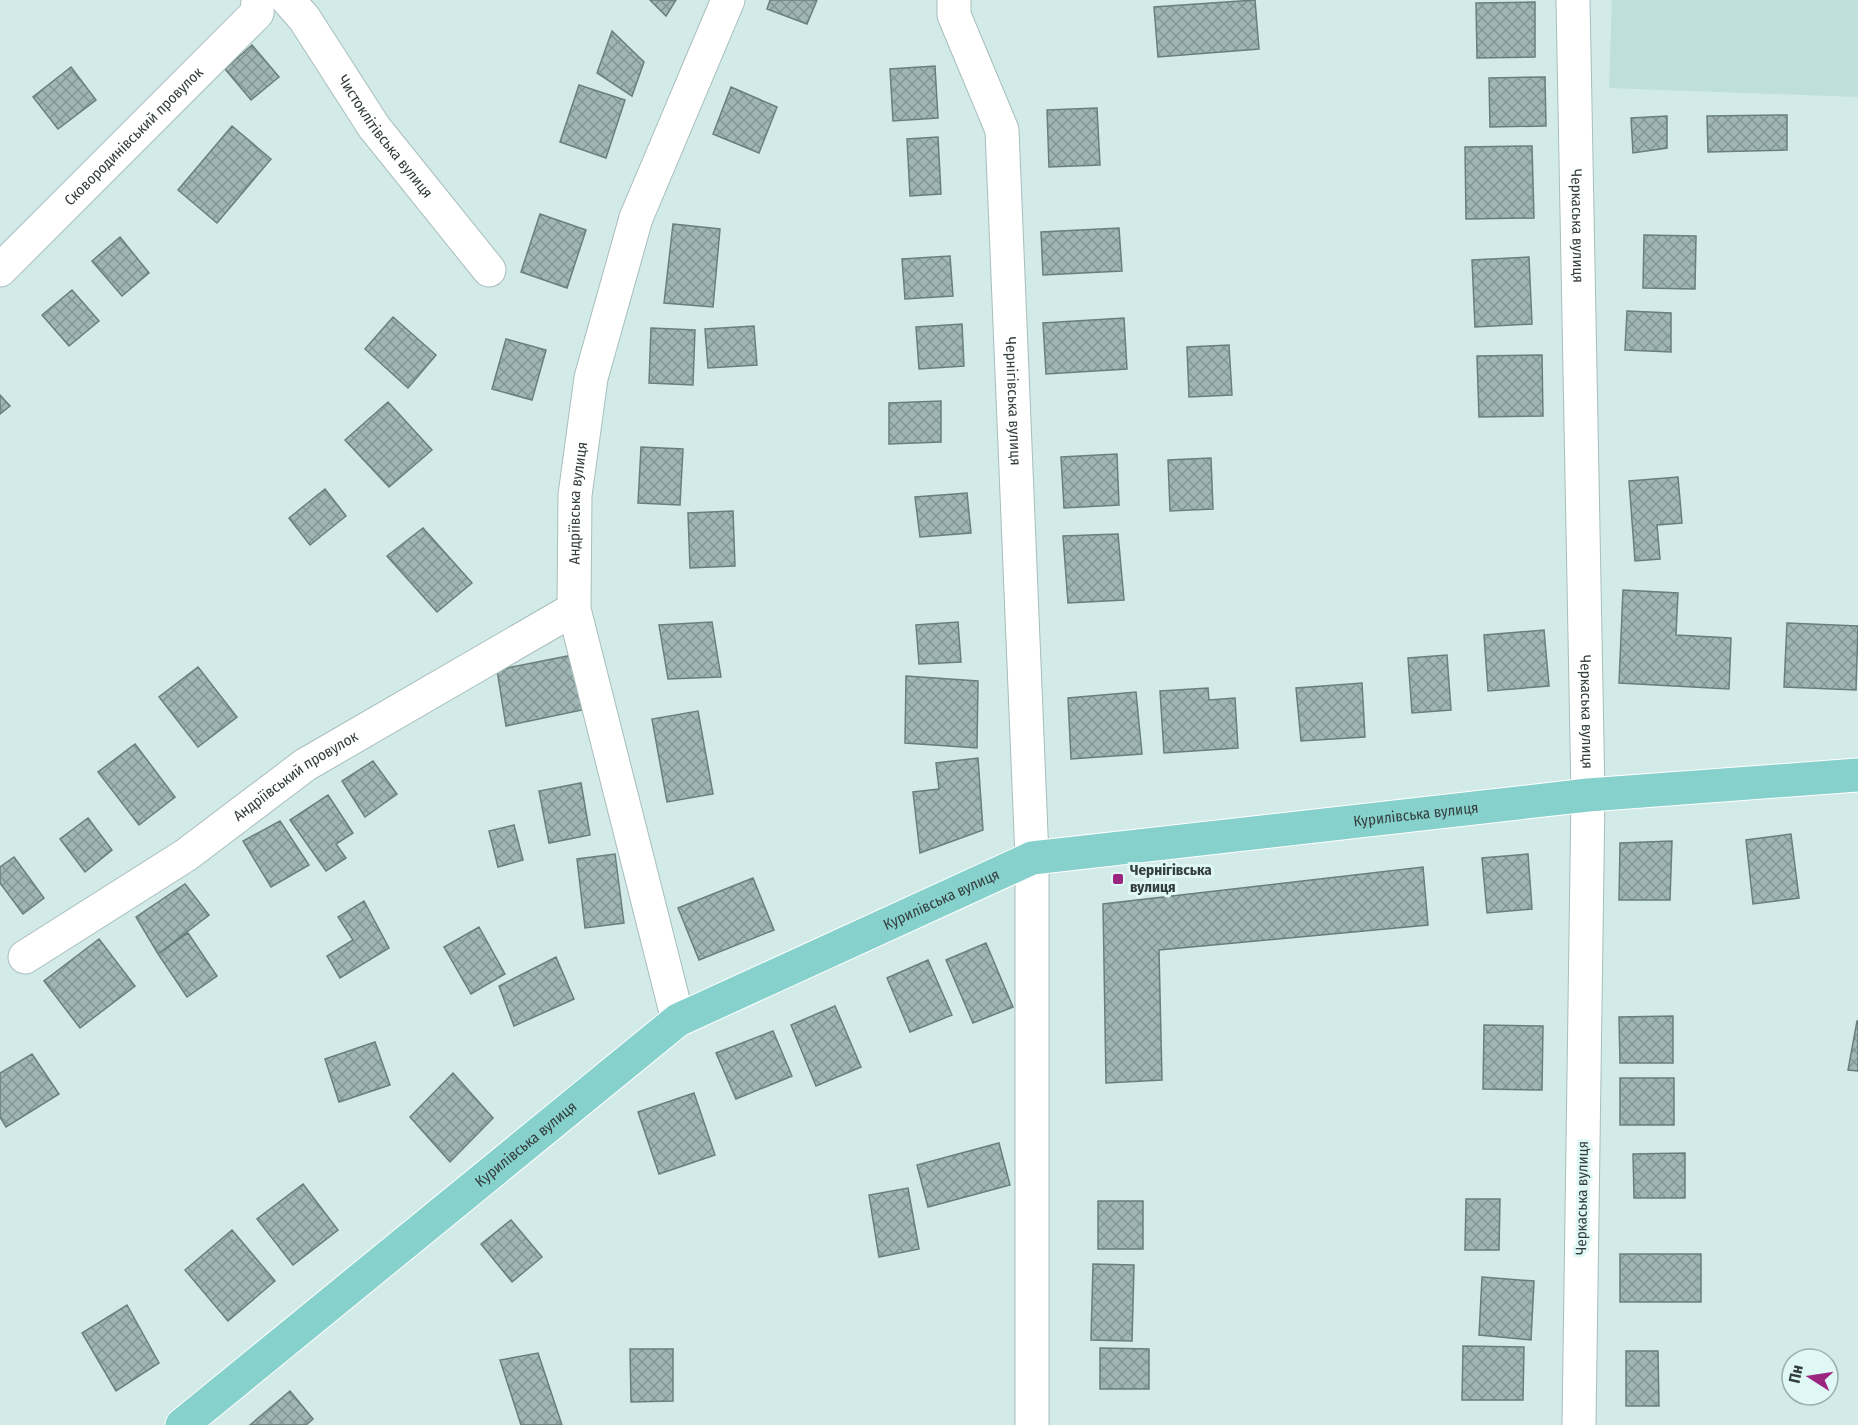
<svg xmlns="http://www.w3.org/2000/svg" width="1858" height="1425" font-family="'Fira Sans Condensed',sans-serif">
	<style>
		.built { fill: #bedfdc }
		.building { fill: url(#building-cross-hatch); stroke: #697f7d; stroke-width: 1.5 }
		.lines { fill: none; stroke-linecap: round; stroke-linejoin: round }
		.minor-casing { stroke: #a7bebc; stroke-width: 35 }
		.major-casing { stroke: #fff; stroke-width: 35 }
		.minor { stroke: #fff; stroke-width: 33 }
		.major { stroke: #87d1cd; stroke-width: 33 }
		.poi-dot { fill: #9c257f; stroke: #dff8f5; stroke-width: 2 }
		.labels { text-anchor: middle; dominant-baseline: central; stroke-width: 6; stroke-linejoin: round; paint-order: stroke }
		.street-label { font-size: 15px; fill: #343e3d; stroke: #dff8f5 }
		.poi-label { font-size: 15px; font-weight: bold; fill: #343e3d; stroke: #dff8f5; text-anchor: start }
	</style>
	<defs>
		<pattern id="building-cross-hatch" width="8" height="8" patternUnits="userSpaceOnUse" patternTransform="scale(1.5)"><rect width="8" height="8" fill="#9fb6b4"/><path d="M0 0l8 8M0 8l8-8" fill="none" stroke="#829594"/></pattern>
	</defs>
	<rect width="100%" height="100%" fill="#d2eae8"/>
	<!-- built -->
	<path class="built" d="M1612 0H1858V97L1609 88Z"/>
	<!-- building -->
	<path class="building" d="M650 0H676L666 16Z
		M770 0H817L807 24 767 9Z
		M1255 0 1259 49 1158 57 1154 7Z
		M1535 2V57L1477 58 1476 3Z
		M612 31 644 62 632 96 597 73Z
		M252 45 279 77 251 100 225 69Z
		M935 66 938 118 893 121 890 69Z
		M71 67 96 100 58 129 33 97Z
		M1545 77 1546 126 1490 127 1489 78Z
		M579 85 625 100 606 158 560 142Z
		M731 87 777 107 759 153 713 134Z
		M1097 108 1100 165 1049 167 1047 110Z
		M1787 115V150L1708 152 1707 116Z
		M1667 116V148L1633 153 1631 118Z
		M232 126 271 159 217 223 178 190Z
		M938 137 941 194 910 196 907 139Z
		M1532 146 1534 218 1466 219 1465 147Z
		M540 214 586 230 567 288 521 272Z
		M673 224 720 229 713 307 664 303Z
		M1119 228 1122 271 1043 275 1041 232Z
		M1644 235 1696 236 1695 289 1643 288Z
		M120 237 149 273 122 296 92 261Z
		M950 256 953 296 905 299 902 259Z
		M1529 257 1532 324 1475 327 1472 260Z
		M72 290 99 321 69 346 42 315Z
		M1627 311 1671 313V352L1625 350Z
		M393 317 436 355 408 388 365 349Z
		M1124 318 1127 369 1046 374 1043 323Z
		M962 324 964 366 919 369 916 327Z
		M754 326 757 365 708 368 705 329Z
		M651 328 695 330 693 385 649 383Z
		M506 339 546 350 532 400 492 389Z
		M1229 345 1232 395 1189 397 1187 347Z
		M1542 355 1543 416 1479 417 1477 356Z
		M0 395 10 406 0 414Z
		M941 401V442L889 444V403Z
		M388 402 432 450 389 487 345 440Z
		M641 447 683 449 680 505 638 503Z
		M1117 454 1119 505 1064 508 1061 457Z
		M1211 458 1213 509 1170 511 1168 460Z
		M1678 477 1682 523 1657 525 1660 559 1635 561 1629 481Z
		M325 489 346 516 310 545 289 518Z
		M967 493 971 533 920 537 915 497Z
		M733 511 735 566 690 568 688 513Z
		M423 528 472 583 437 612 387 556Z
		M1118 534 1124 600 1068 603 1063 536Z
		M1623 590 1678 593 1676 635 1731 638 1729 689 1619 683Z
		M712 622 721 677 668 679 659 625Z
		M958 622 961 662 919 664 916 625Z
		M1787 623 1858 626 1856 690 1784 687Z
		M1544 630 1549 686 1488 691 1484 635Z
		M573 655 582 710 506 726 497 670Z
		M1447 655 1451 710 1412 713 1408 658Z
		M198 667 237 717 198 747 159 697Z
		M906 676 978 681 977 748 905 743Z
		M1362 683 1365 737 1301 741 1296 688Z
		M1208 688 1209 700 1235 698 1238 748 1164 753 1160 691Z
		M1136 692 1142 754 1071 759 1068 698Z
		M698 711 713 794 667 802 652 719Z
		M135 744 175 797 139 825 98 772Z
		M978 758 983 830 920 853 913 792 939 789 936 763Z
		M373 761 397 794 365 817 342 781Z
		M581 783 590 835 549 843 539 791Z
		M328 795 353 833 336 844 346 858 326 871 290 820Z
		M88 818 112 850 85 872 60 839Z
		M280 821 309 865 271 887 243 841Z
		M514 825 523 860 498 867 489 831Z
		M1791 834 1799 898 1753 904 1746 840Z
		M1672 841 1670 900H1619L1620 843Z
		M615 854 624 923 585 928 577 859Z
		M1528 854 1532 909 1487 913 1482 858Z
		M14 857 44 898 23 914 0 883V867Z
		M1423 867 1428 925 1159 950 1162 1080 1106 1083 1103 904Z
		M753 878 774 930 699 960 678 908Z
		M185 884 209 915 158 954 136 917Z
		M364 901 389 948 340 978 327 956 353 940 338 917Z
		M479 927 505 974 471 994 444 947Z
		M188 933 217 976 187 997 158 954Z
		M99 939 135 986 80 1028 44 981Z
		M986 943 1013 1007 973 1023 946 960Z
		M556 957 574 999 514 1026 499 986Z
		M928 960 952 1015 910 1032 887 978Z
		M835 1006 861 1067 816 1086 791 1025Z
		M1673 1016V1063H1620L1619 1017Z
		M1857 1021H1858V1071L1848 1070Z
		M1484 1025 1543 1026 1542 1090 1483 1089Z
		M773 1031 792 1076 736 1099 716 1053Z
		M375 1042 390 1085 339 1102 325 1059Z
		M32 1054 59 1094 6 1127 0 1117V1073Z
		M453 1073 493 1118 450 1162 410 1117Z
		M1620 1078H1674V1125H1620Z
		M694 1093 715 1155 659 1174 638 1112Z
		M999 1143 1010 1185 928 1207 917 1165Z
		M1685 1153V1198H1634L1633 1154Z
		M303 1184 338 1230 293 1265 257 1219Z
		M908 1188 919 1249 879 1257 869 1195Z
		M1466 1199H1500L1499 1250H1465Z
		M1098 1201H1143V1249H1098Z
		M511 1220 542 1257 512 1282 481 1244Z
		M232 1230 275 1281 228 1321 185 1270Z
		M1620 1254H1701V1302H1620Z
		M1093 1264 1134 1265 1132 1341 1091 1340Z
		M1482 1277 1534 1281 1531 1340 1479 1335Z
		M127 1305 159 1363 116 1391 82 1333Z
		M1463 1346 1524 1347 1523 1400H1462Z
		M1100 1348 1149 1349V1389H1100Z
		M630 1349H673V1401L631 1402Z
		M1626 1351H1658L1659 1406H1626Z
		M538 1353 562 1425H521L500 1360Z
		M290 1391 313 1419 306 1425H250Z"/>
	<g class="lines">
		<!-- minor casing -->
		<g class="minor-casing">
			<g id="minor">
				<path id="s1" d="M288 0 304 18 374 127 489 270"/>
				<path id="s2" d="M954 0V15L1002 130 1032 858V1425"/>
				<path id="s3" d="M1573 0 1588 795 1579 1425"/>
				<path id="s4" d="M0 270 257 13 258 0"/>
				<path id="s5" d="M25 957 186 855 305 765 574 609"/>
				<path id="s6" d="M678 1020 574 609 575 495 591 378 636 218 728 0"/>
			</g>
		</g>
		<!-- major casing -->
		<g class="major-casing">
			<g id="major">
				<path id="s7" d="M182 1425 678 1020 1032 858 1588 795 1858 775"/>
			</g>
		</g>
		<!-- minor -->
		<use href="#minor" class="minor"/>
		<!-- major -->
		<use href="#major" class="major"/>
	</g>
	<!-- markers -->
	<rect class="poi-dot" x="1112" y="873" width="12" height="12" rx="3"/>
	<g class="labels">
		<!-- street labels -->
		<g class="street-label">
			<text stroke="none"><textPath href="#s4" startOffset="189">Сковородинівський провулок</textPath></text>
			<text stroke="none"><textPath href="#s1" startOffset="168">Чистоклітівська вулиця</textPath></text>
			<text stroke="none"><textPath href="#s3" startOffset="226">Черкаська вулиця</textPath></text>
			<text stroke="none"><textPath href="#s2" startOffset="411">Чернігівська вулиця</textPath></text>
			<text stroke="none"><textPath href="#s6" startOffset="530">Андріївська вулиця</textPath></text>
			<text stroke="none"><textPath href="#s3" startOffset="712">Черкаська вулиця</textPath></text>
			<text stroke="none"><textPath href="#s5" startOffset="326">Андріївський провулок</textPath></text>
			<text stroke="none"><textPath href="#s7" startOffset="1416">Курилівська вулиця</textPath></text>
			<text stroke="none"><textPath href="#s7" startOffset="930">Курилівська вулиця</textPath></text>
			<text stroke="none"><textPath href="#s7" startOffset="444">Курилівська вулиця</textPath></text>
			<text transform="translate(1582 1198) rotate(-89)">Черкаська вулиця</text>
		</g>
		<!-- poi labels -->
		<g class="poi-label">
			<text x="1130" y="870">Чернігівська<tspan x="1130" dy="17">вулиця</tspan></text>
		</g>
	</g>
	<!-- north arrow -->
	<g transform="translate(1810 1377) rotate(282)"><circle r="28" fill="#dff8f5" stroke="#9baeab" stroke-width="1.5"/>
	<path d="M0-4.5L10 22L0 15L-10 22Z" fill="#9c257f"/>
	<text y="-9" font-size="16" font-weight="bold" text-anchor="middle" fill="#343e3d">Пн</text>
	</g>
</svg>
